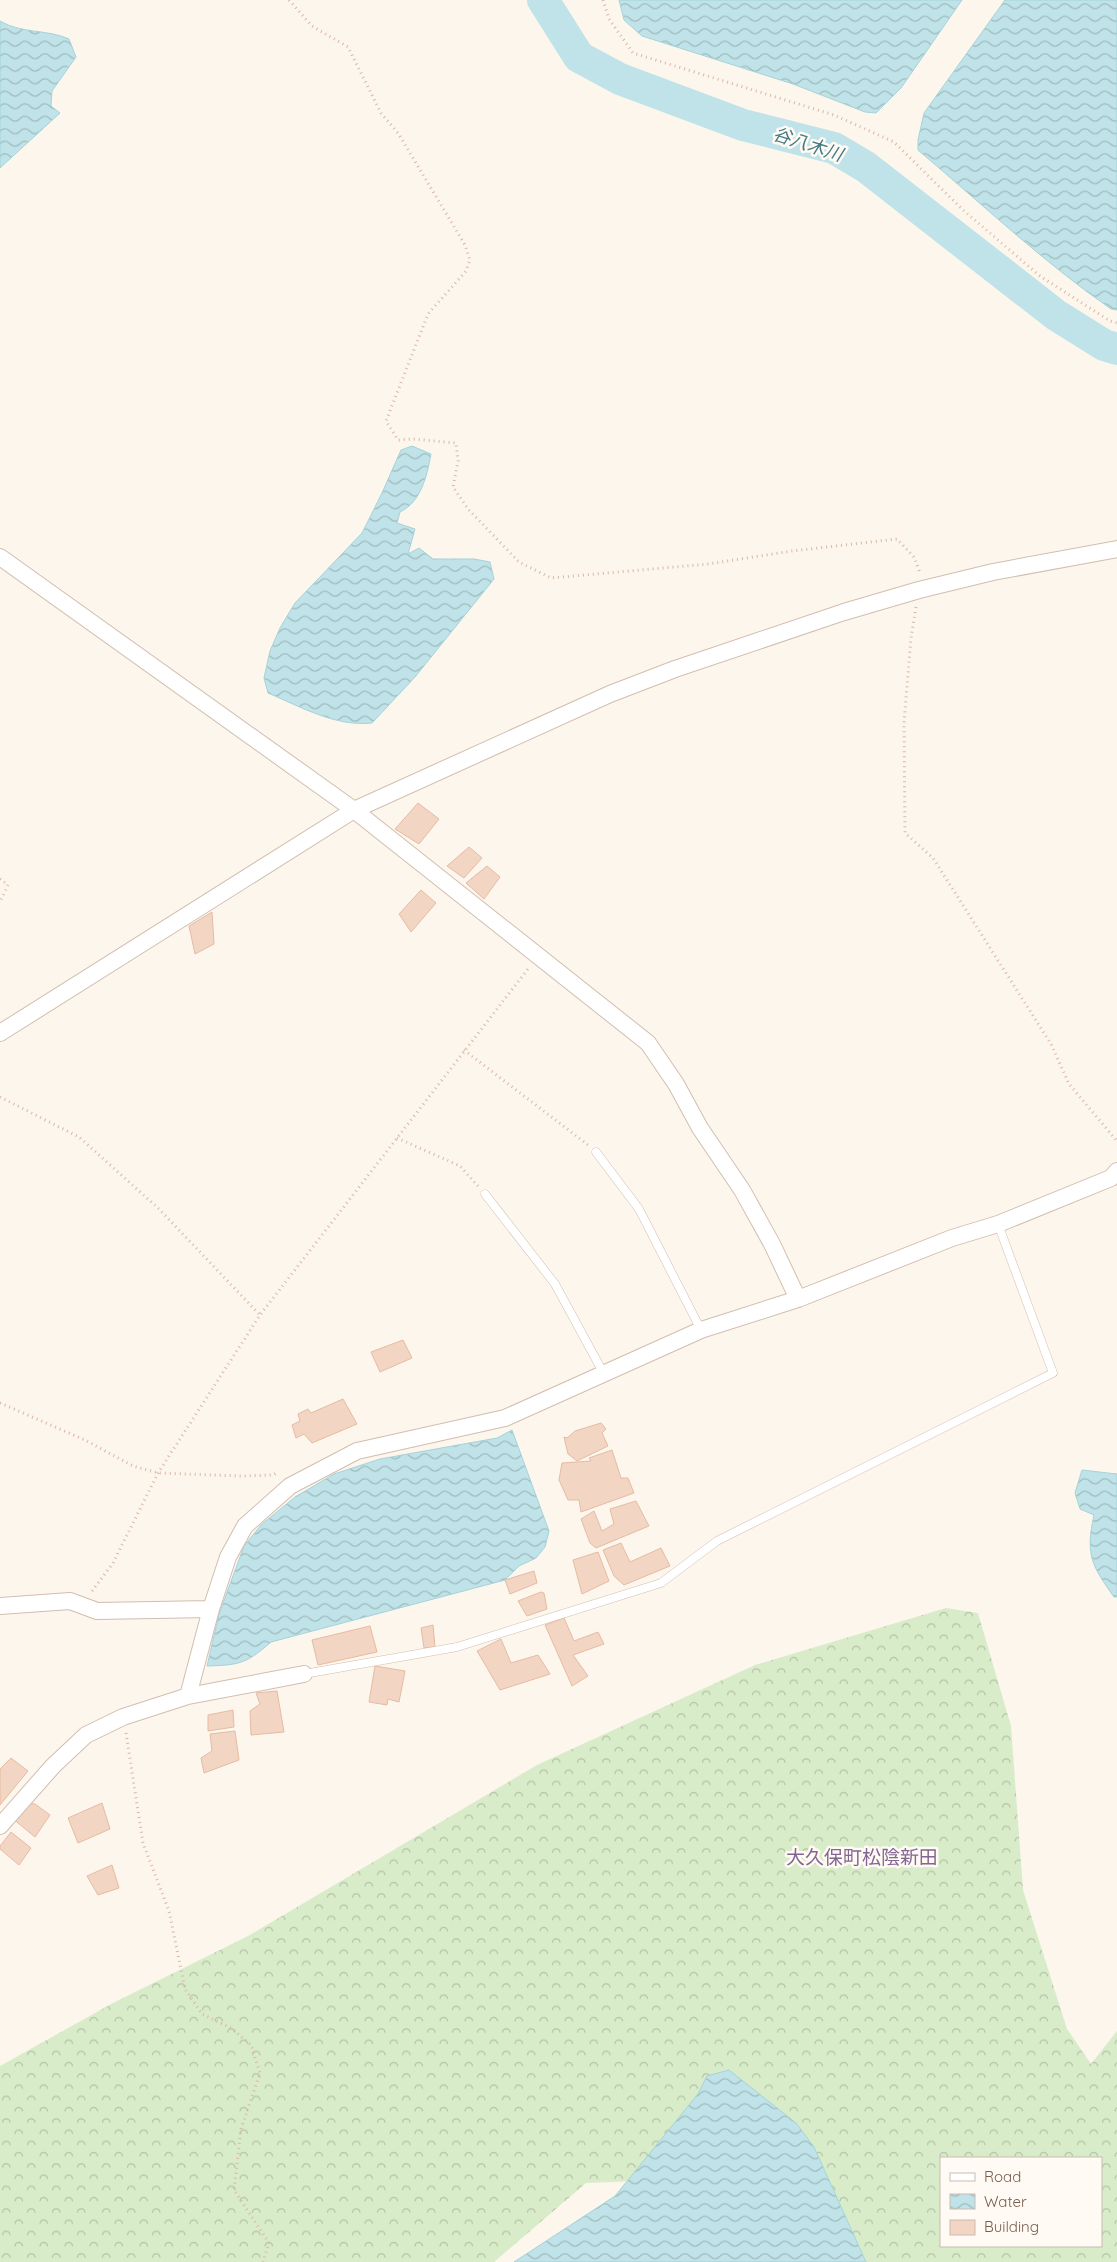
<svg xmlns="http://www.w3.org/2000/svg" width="1117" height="2262" font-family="Quicksand,'Noto Sans JP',sans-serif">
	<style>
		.forest { fill: url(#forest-crowns); fill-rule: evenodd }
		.water { fill: url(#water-waves); stroke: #a5d3da }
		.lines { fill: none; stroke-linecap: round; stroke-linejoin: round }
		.river { stroke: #bfe3e8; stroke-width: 32 }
		.building { fill: #f3d5c3; stroke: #e6bba3 }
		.service-casing { stroke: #d1beb0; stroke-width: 9 }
		.minor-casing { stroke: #d1beb0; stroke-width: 18 }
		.path { stroke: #d9b8a5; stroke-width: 3; stroke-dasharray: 1 4; stroke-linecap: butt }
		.service { stroke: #fff; stroke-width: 8 }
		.minor { stroke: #fff; stroke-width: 16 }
		.labels { text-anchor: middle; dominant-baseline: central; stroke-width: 5; stroke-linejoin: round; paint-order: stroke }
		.water-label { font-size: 18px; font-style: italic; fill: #437c86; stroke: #fffaf3 }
		.quarter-label { font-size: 19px; fill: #846695; stroke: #fffaf3 }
	</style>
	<defs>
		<pattern id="forest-crowns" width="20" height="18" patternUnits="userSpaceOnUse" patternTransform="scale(1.25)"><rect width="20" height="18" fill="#d8ecc9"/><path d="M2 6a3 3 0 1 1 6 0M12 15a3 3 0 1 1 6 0" fill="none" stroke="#b4c2a5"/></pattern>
		<pattern id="water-waves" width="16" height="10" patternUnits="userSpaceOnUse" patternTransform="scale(1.25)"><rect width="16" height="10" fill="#bfe3e8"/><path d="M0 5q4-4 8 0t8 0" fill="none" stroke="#a0bbbe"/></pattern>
	</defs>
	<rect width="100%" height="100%" fill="#fdf6ec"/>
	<!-- forest -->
	<path class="forest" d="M946 1608 978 1613 1011 1726 1023 1890 1067 2029 1091 2064 1117 2031V2262H802L709 2178 586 2183 494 2262H0V2066L113 2003 248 1936 537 1765 755 1665ZM941 2158H1101V2246H941Z"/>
	<!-- water -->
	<path class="water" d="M619 0H962L901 88 876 113 865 112 793 84 642 36 624 20Z
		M1005 0H1117V310L1111 309C1042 261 982 204 918 150V140L924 113Z
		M0 21C22 34 47 29 69 39L76 57 52 91 51 106 60 113 0 168Z
		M412 446 431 454C427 476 421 502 400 512L397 523 415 529 408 554 419 548 433 559H474L490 562 494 579 415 677 372 723C336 727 301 707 268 693L264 678 270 651 280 628 295 603 362 533 382 493 401 450Z
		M512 1430 549 1531 545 1547 536 1558 519 1566 505 1580 271 1642C246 1664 239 1665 207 1666L219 1614 244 1546 261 1525 295 1497 334 1474 380 1459 497 1438Z
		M1082 1470 1117 1474V1597H1114C1092 1566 1085 1555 1094 1515L1080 1509 1075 1493Z
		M729 2070 796 2123 814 2147 866 2262H514L615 2196 698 2094 707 2076Z"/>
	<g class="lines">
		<!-- river -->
		<path class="river" d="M543 0 579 57 620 79 743 125 834 148 866 167 1056 315 1104 345 1117 349"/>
	</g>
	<!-- building -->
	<path class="building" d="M418 803 439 819 419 844 395 829Z
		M469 847 482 858 464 878 447 866Z
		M487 866 500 877 484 899 466 883Z
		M421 890 436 903 411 932 399 914Z
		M212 912 214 944 195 954 189 926Z
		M403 1340 412 1358 380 1372 371 1352Z
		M343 1399 357 1424 312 1443 304 1434 296 1438 292 1425 300 1421 298 1414 308 1409 311 1413Z
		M601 1423 606 1429 602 1433 608 1446 577 1461 568 1454 564 1437 567 1438 575 1431Z
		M612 1450 621 1478H628L634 1493 581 1512 579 1500H568L559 1480 562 1463 591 1461 589 1458Z
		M636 1501 649 1526 596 1548 590 1543 581 1519 594 1511 602 1531 614 1524 610 1509Z
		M621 1543 630 1562 661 1548 670 1566 624 1585 614 1576 603 1550Z
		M598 1552 609 1581 582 1594 573 1560Z
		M534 1571 537 1583 510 1594 505 1580Z
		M541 1592 544 1593 547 1609 527 1616 518 1601Z
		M564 1618 574 1641 598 1632 604 1644 573 1655 588 1676 572 1686 545 1625Z
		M433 1625 435 1647 424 1648 421 1628Z
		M370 1626 377 1652 318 1665 312 1640Z
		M501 1639 511 1663 538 1655 550 1674 500 1690 477 1651Z
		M375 1666 405 1671 399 1702 388 1699 387 1705 369 1702Z
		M277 1691 284 1732 251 1735 250 1711 260 1704 256 1693Z
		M233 1710 234 1727 208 1731V1715Z
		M235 1731 239 1760 204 1773 201 1758 212 1751 210 1734Z
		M11 1758 28 1771 0 1805V1769Z
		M27 1803 35 1804 50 1815 35 1837 12 1818Z
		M102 1803 110 1829 78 1843 68 1818Z
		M11 1832 31 1848 19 1865 0 1849V1846Z
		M112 1865 119 1888 98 1895 87 1876Z"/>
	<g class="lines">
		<!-- service casing -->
		<g class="service-casing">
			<path id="service" d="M596 1152 639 1209 701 1330
				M485 1194 555 1284 604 1374
				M304 1674 457 1647 661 1583 717 1541 1053 1373 998 1224"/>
		</g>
		<!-- minor casing -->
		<g class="minor-casing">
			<path id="minor" d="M0 557 354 810 648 1043 676 1084 700 1128 742 1190 772 1244 798 1299
				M0 1033 354 810 610 694 675 669 844 612 919 590 993 572 1117 549
				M0 1606 70 1601 97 1611 211 1609
				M188 1696 304 1674
				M0 1826 53 1766 86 1735 123 1717 188 1696 211 1609 228 1557 245 1526 290 1486 357 1451 505 1418 701 1330 798 1299 952 1238 998 1224 1111 1178 1117 1171"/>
		</g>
		<!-- path -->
		<path class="path" d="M289 0 312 26 348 47 381 113 398 133 465 245 470 260 466 271 428 314 386 421 398 440 413 439 456 443 458 461 453 487 468 509 519 562 551 578 708 564 792 551 897 539 914 557 920 573
			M603 0 609 19 633 53 834 115 894 142 963 210 1040 276 1110 321 1117 323
			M916 607 911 638 904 723 905 833 933 858 1051 1044 1069 1084 1117 1141
			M0 879 8 885 0 902
			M464 1050 588 1145
			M0 1097 79 1137 158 1208 260 1315
			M397 1138 460 1166 478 1186
			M0 1403 85 1440 133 1466 158 1473 242 1476 273 1475 278 1472
			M92 1591 113 1563 158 1473 260 1315 528 969
			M126 1733 143 1843 169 1911 185 1989 202 2014 231 2028 251 2045 260 2073 241 2129 234 2190 269 2243 263 2262"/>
		<!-- service -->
		<use href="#service" class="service"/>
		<!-- minor -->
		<use href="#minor" class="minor"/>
	</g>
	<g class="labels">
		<!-- water labels -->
		<g class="water-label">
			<text transform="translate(808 144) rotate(18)">谷八木川</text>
		</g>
		<!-- quarter labels -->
		<g class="quarter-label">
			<text x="862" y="1857">大久保町松陰新田</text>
		</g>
	</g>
	<!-- legend -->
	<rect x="940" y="2157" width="162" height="90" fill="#fffaf3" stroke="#cabbb1"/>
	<rect x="950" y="2173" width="25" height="8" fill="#ffffff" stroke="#cabbb1"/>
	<text x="984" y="2182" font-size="15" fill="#7a5c4d">Road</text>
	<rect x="950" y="2194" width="25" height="15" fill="url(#water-waves)" stroke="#cabbb1"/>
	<text x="984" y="2207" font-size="15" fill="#7a5c4d">Water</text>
	<rect x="950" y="2220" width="25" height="15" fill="#f3d5c3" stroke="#cabbb1"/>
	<text x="984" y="2232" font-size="15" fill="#7a5c4d">Building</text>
</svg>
